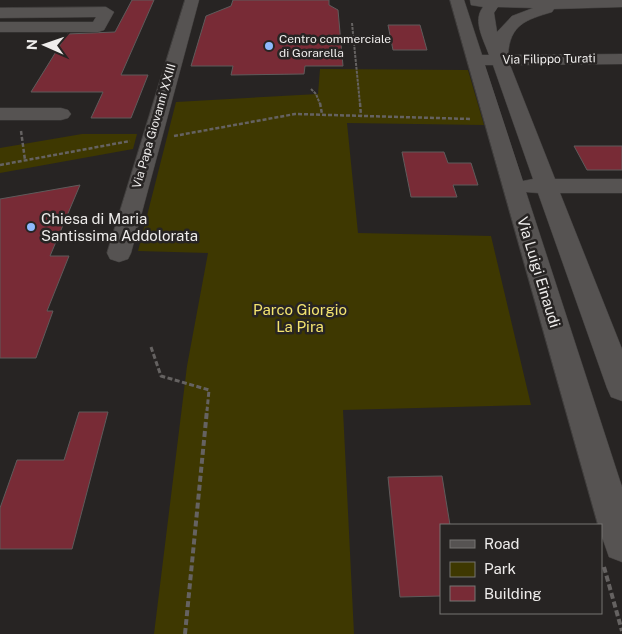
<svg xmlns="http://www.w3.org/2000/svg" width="622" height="634" font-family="'Public Sans',sans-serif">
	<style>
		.green { fill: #3e3801 }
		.building { fill: #782b36; stroke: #5f5b5b }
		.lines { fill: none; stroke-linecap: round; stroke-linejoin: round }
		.minor-casing { stroke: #413f3e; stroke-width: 1 }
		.path-far3 { stroke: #656261; stroke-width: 2; stroke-dasharray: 3 1; stroke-linecap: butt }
		.path-far2 { stroke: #656261; stroke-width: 2.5; stroke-dasharray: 4 2; stroke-linecap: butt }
		.path-far1 { stroke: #656261; stroke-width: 3; stroke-dasharray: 5 2.5; stroke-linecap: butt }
		.path { stroke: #656261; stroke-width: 4; stroke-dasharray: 6 3; stroke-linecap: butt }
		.minor { fill: #565352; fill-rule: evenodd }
		.poi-dot { fill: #8eb9fd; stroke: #272423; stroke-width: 2 }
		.labels { text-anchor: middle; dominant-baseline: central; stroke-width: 5; stroke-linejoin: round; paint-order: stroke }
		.far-poi-label { font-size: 12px; fill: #eeeceb; stroke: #272423; text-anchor: start }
		.far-street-label { font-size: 12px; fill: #eeeceb; stroke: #272423 }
		.poi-label { font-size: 15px; fill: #eeeceb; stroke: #272423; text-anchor: start }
		.street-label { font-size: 15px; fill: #eeeceb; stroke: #272423 }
		.park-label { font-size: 15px; fill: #f4e470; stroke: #272423 }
	</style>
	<rect width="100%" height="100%" fill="#272423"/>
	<!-- green -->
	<path class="green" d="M320 69 468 70 484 125 347 123 358 233 491 236 531 405 343 410 354 634H154L187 366 208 253 138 251 176 102 318 94Z
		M82 134H137L133 149 0 173V148Z"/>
	<!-- building -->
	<path class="building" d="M132 0H154L121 75H148L131 118H91L103 92H31L67 34 115 32Z
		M233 0H329V5L338 10 343 66H305L304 74 231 75 233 66H191L206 16 231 6Z
		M388 25H420L427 50H393Z
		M574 146H622V170H587Z
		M402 152H444L448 163H471L478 185H453L457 197H411Z
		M80 185 50 256H69L47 311H53L36 358H0V199Z
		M79 412H108L72 549H0V508L17 460H64Z
		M442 476 450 525H441V596L400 597 388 477Z"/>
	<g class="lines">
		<!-- minor casing -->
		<g class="minor-casing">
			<path id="minor" d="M185 0H199L131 253 128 259 119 262 110 259 107 253Z
				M450 0H464L482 55H489C484 40 472 21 483 7L471 5 470 0H622V7L554 9 552 12C526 20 510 24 508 55L622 54V64L510 65 555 179H622V193H560L622 349V401L611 397 607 388 538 193 526 192 622 487V562L609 557 601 534V525H598ZM498 7 533 8 512 16 497 32 494 13ZM485 65H493L533 179 523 181Z
				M106 7 114 12 104 30 98 32H0V22H93L96 17 0 18V8Z
				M0 108H61L68 110 71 114 68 118 61 120H0Z"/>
		</g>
		<!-- path-far3 -->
		<path class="path-far3" d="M352 23 360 104
			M311 89 316 94 320 104"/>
		<!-- path-far2 -->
		<path class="path-far2" d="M320 103 322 114
			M360 103 361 116
			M21 131 25 160
			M174 136 295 114 471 119
			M0 165 130 141"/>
		<!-- path-far1 -->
		<path class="path-far1" d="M151 347 161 376 209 390 207 411"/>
		<!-- path -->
		<path class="path" d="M604 567 622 631
			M185 634 207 410"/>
		<!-- minor -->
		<use href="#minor" class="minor"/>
	</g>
	<!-- markers -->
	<g class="poi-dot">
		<circle cx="269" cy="46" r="5"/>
		<circle cx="31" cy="227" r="5"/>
	</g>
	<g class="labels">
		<!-- far-poi labels -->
		<g class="far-poi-label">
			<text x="279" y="39">Centro commerciale<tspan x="279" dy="14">di Gorarella</tspan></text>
		</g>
		<!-- far-street labels -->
		<g class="far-street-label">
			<text transform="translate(549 59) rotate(-1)">Via Filippo Turati</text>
			<text transform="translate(154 126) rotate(-74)">Via Papa Giovanni XXIII</text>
		</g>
		<!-- poi labels -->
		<g class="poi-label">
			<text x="41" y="218">Chiesa di Maria<tspan x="41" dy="17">Santissima Addolorata</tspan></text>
		</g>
		<!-- street labels -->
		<g class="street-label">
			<text transform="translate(539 272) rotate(73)">Via Luigi Einaudi</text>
		</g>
		<!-- park labels -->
		<g class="park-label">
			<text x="300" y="309">Parco Giorgio<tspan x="300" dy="17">La Pira</tspan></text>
		</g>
	</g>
	<!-- legend -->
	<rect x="440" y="524" width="162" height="90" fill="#272423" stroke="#777473"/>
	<rect x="450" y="540" width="25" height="8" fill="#565352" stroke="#777473"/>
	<text x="484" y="549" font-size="15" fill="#eeeceb">Road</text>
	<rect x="450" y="562" width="25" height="15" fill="#3e3801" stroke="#777473"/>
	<text x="484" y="574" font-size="15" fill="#eeeceb">Park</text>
	<rect x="450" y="586" width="25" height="15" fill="#782b36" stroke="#777473"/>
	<text x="484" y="599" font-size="15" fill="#eeeceb">Building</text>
	<!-- north arrow -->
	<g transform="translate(45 45) rotate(272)" stroke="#272423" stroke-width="4" paint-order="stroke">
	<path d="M0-4L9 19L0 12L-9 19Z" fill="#eeeceb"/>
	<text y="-8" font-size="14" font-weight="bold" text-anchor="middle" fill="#eeeceb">N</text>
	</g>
</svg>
